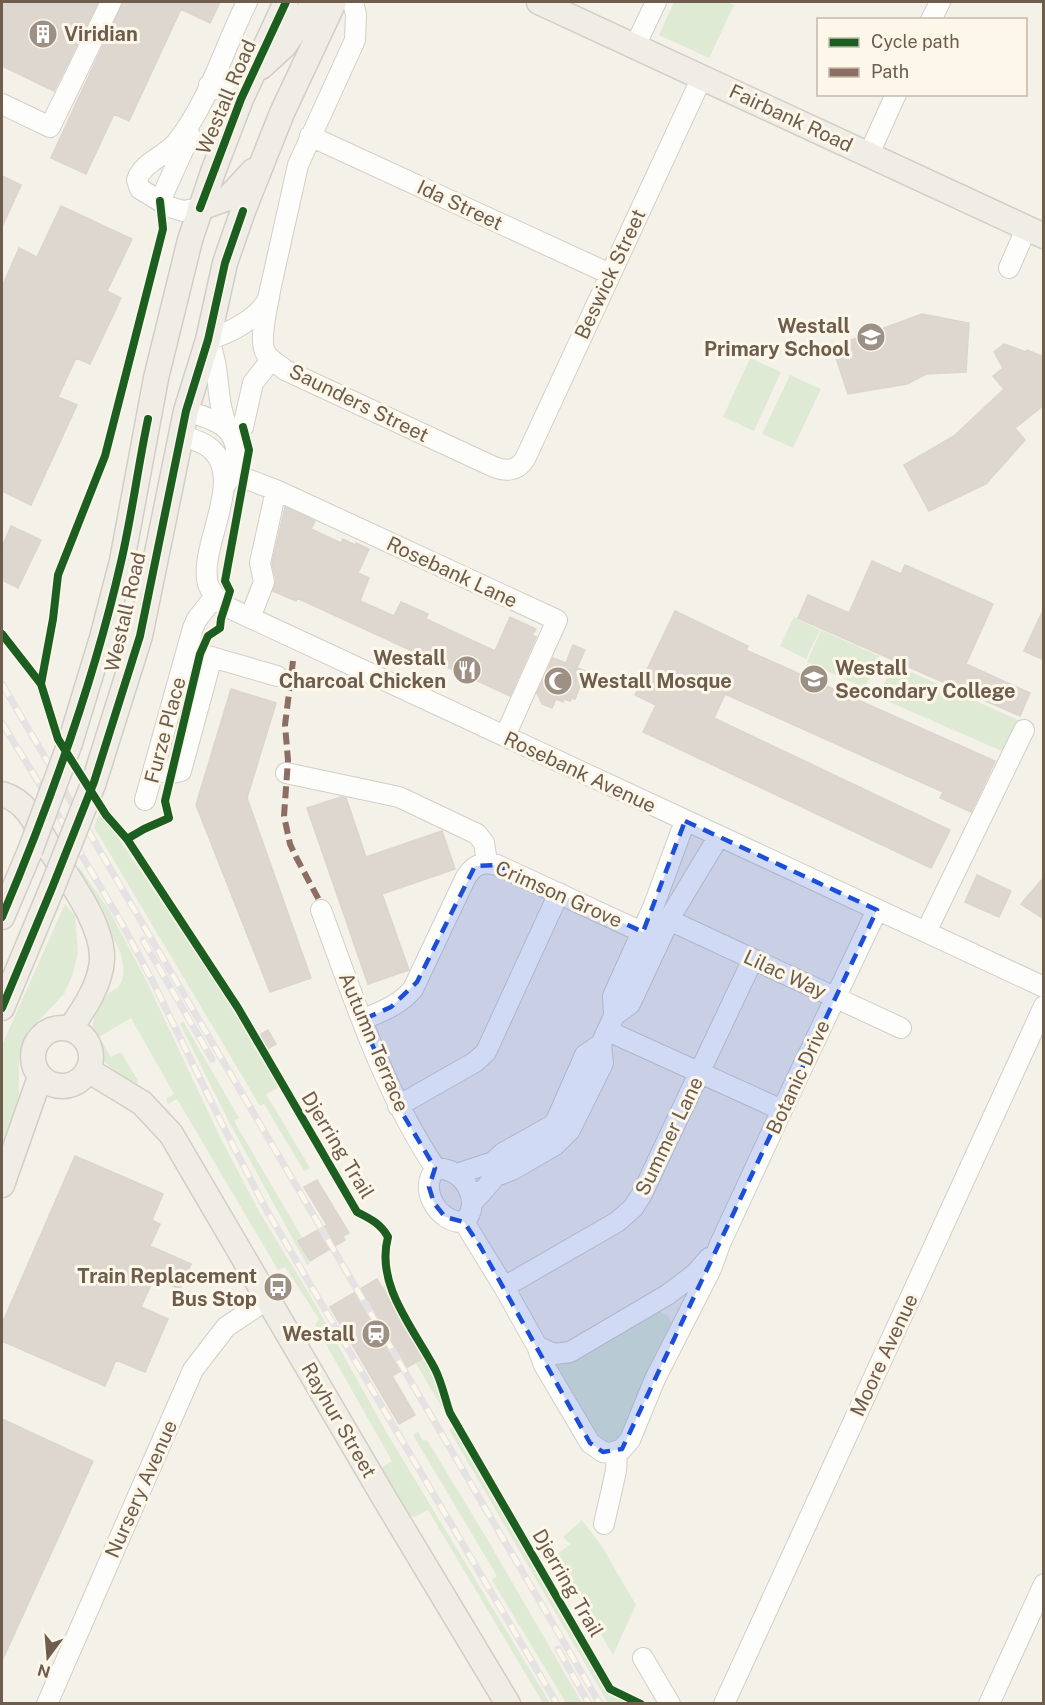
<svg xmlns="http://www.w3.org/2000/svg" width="1045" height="1705" font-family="'Public Sans',sans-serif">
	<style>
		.green { fill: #dfead5 }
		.building { fill: #ddd7cf; stroke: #dcd5cc; stroke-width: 1.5 }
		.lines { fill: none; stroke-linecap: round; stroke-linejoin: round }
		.minor-casing { stroke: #d3cec7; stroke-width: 22 }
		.major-casing { stroke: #d3cdc6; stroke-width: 27 }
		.minor { stroke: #fdfdfc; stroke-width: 20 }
		.major { stroke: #f0ede6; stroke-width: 24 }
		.rail-casing { stroke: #e4e2e3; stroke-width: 7 }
		.rail { stroke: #fcf7e9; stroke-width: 4.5; stroke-dasharray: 14; stroke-linecap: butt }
		.major-bridge-casing { stroke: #d3cdc6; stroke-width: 27; stroke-linecap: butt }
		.major-bridge { stroke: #f0ede6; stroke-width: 24 }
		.quiet { stroke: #8d6e63; stroke-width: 6; stroke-dasharray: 12 6; stroke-linecap: butt }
		.cycleway-casing { stroke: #fcf7e9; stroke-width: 11 }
		.cycleway { stroke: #1b5e20; stroke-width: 8 }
		.marked { fill: #1d4ed8; fill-opacity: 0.2; stroke: #1d4ed8; stroke-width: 4.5; stroke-dasharray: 12 8; stroke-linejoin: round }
		.labels { text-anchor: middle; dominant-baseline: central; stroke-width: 6; stroke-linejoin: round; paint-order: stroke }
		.poi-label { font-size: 20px; font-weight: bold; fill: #6e5c4d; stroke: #fcf7e9; text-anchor: end }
		.street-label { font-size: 20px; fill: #6e5c4d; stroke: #fcf7e9 }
	</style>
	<rect width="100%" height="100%" fill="#f4f1e9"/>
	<!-- green -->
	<path class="green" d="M674 2H727L734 5 709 58 659 35Z
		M750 358 781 372 754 431 723 417Z
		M790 375 821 389 793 448 762 434Z
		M794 617 820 630 806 659 780 646Z
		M821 630 879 656 865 688 807 662Z
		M893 664 1020 721 1006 753 878 697Z
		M100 811 232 1006 280 1087 266 1094 310 1168 304 1171 264 1104 260 1106 94 827Z
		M79 867 109 910 147 982 220 1137 260 1213 310 1295 388 1435 550 1703H543L428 1510 415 1517 406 1514 378 1470 392 1461 315 1325 319 1319 285 1267 278 1270 177 1099 168 1104 166 1099 174 1094 131 1018 99 1037 111 1057 121 1052 138 1081 137 1085 133 1084C123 1076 96 1059 93 1047 88 1031 96 1006 107 995 110 991 115 990 118 987 127 976 123 959 118 947L75 875Z
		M65 904 75 916 78 953 72 976 64 994 28 1032 19 1058V1107L2 1145V1045Z
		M183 1021 239 1118 234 1121 303 1239 299 1241 310 1264 307 1265 228 1120 180 1024Z
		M386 1285 392 1300 433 1371 447 1409 571 1629 610 1692 633 1703H608L449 1430 453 1426 415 1362 381 1288Z
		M658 1311 668 1316 673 1327 626 1438 604 1448 547 1359Z
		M418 1432 423 1441 427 1440 486 1537 582 1703H566L492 1580 497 1576 413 1435Z
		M582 1520 601 1545 636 1605 613 1655 575 1591 558 1554 570 1544 563 1537Z"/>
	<!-- building -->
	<path class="building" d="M2 2H98L54 91 2 66Z
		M123 2H220L210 23 181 9 129 121 114 114 86 174 51 158Z
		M2 176 21 185 2 227Z
		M61 206 132 239 107 291 121 298 90 364 76 358 58 397 77 405 31 505 2 491V287L19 248 37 257Z
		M922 314 969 323 966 372 926 374 907 384 848 394 836 358 840 344Z
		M1004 344 1026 352 1027 350 1044 357V405L1015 428 1025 440 986 484 929 511 904 465 954 436 1004 389 993 376 1003 368 994 352Z
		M285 507 315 521 311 529 341 543 343 539 355 545 356 543 369 549 358 573 369 578 360 601 394 616 401 602 428 614 426 619 495 651 510 617 536 629 532 635 536 637 510 696 297 598 296 601 273 591 276 580 272 563Z
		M11 526 41 540 18 588 2 580V547Z
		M872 561 901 574 905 565 993 604 966 664 1030 693 1020 716 798 618 808 595 849 613Z
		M1044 608V660L1024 651Z
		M675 611 748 646 746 650 995 761 971 812 940 798 943 792 725 694 714 718 950 830 931 868 643 732 656 705 635 695Z
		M573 645 585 650 577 668 586 671 575 699 572 698 570 701 564 699 563 702 556 699 552 708 542 704 537 693 553 658 566 663Z
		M231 689 276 703 247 798 311 978 270 992 196 805Z
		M341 797 346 798 366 857 442 831 455 869 382 894 409 970 368 984 307 808Z
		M977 875 1011 891 999 917 965 902Z
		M1044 877V919L1021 904Z
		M268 1030 276 1044 264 1051 256 1037Z
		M75 1156 163 1194 152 1220 160 1224 150 1246 191 1264 180 1289 154 1278 141 1307 168 1319 145 1372 116 1360 105 1386 2 1341V1324Z
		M317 1180 349 1233 343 1236 345 1240 310 1261 298 1241 327 1225 304 1187Z
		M377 1279 423 1358 392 1376 415 1415 399 1424 330 1307Z
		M2 1419 93 1461 2 1661Z"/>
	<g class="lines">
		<!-- minor casing -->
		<g class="minor-casing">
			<path id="minor" d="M931 20 940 2
				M635 46 656 2
				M209 85 241 99
				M2 104 50 127 111 2
				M310 136 610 274
				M869 154 896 94
				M160 201 190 135
				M200 208 183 211 170 207 140 189 137 180C143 162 164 157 176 143 209 102 224 48 247 2
				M1009 268 1027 227
				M270 291C268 306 257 343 267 355 272 362 279 364 285 370L494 467C507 472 517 471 525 459L702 77
				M186 411C210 418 239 425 236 457 235 466 230 476 226 484
				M243 427 253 383 271 360
				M230 432C214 403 222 370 208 340 229 333 258 319 268 299L298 165 355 40 356 15 353 2
				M180 435C191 439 205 442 213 451 244 482 198 548 208 584 211 593 218 600 225 606L1044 987
				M231 473 276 490 557 620 505 736
				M250 618 264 582 260 563 276 490
				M201 654 277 676
				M154 770 172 773 181 771 212 657
				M286 773 399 797 477 834 484 843 487 862
				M145 800 193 628 197 619 215 596
				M321 910C354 999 383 1090 436 1169
				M669 920 901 1028
				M926 932 1024 730
				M614 1016 613 996 654 905 685 821
				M362 1020C380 1012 400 1005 413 989L466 877C474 865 482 861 497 865L659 940
				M608 1031 782 1110
				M398 1106 475 1062 486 1052 559 893
				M436 1169C463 1166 484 1202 464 1222 439 1224 417 1188 436 1169Z
				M457 1174 493 1162 503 1153 551 1126 556 1121 585 1055 601 1044 614 1016 630 1004 672 914 719 836
				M472 1203 496 1176 512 1170 555 1145 570 1130 603 1063 601 1044
				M464 1222 504 1287 537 1346 544 1365 590 1443 603 1452 610 1453 622 1449 630 1440 655 1379 711 1269 720 1244 782 1110 877 910
				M504 1287 617 1222 633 1208 642 1194 753 959
				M537 1346 554 1354 570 1352 667 1295 695 1274 709 1258
				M604 1524 616 1471 617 1452
				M643 1658 670 1704
				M47 1704 193 1370 226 1327 268 1299
				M724 1704 1044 1006
				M989 1704 1044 1584"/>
		</g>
		<!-- major casing -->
		<g class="major-casing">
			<path id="major" d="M539 2 1044 236
				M261 67 284 46 311 7 316 3 327 2
				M200 208 228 198 253 171
				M70 743 102 638 122 561 156 378 190 240 213 172 241 99 286 2
				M94 782 140 636 186 411 208 340 225 263 243 211 282 113 334 2
				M2 794C12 797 21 803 28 812 37 824 44 838 51 851 69 880 103 924 102 959 101 984 84 1009 70 1029
				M2 917 30 851
				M2 1008 52 888
				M33 1057a29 29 0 1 1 58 0a29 29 0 1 1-58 0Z
				M88 1070 142 1103 171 1134 386 1501 508 1704
				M2 1185 40 1077"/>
		</g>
		<!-- minor -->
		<use href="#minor" class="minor"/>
		<!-- major -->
		<use href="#major" class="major"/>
		<!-- rail casing -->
		<g class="rail-casing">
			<path id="rail" d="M2 684 600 1704
				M2 723 47 796 121 922 153 982 223 1126 267 1211 557 1704
				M143 940 212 1059
				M558 1649 589 1704"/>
		</g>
		<!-- rail -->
		<use href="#rail" class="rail"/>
		<!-- major-bridge casing -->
		<g class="major-bridge-casing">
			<path id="major-bridge" d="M30 851 70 743
				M52 888 94 782"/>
		</g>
		<!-- major-bridge -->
		<use href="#major-bridge" class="major-bridge"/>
		<!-- quiet -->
		<path class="quiet" d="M293 661 285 725 288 760 284 816 290 844 296 857 319 900"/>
		<!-- cycleway casing -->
		<g class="cycleway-casing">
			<path id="cycleway" d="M200 208 241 99 286 2
				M2 634 41 684 58 739 106 815 127 839 238 1008 357 1212C371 1219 381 1224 388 1237 375 1285 414 1329 435 1369 442 1383 445 1399 450 1413L610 1689 641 1704
				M41 684 53 619 58 575 105 456 163 229 160 201
				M127 839 144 829 169 818 165 801 200 654 208 636 220 628 221 619 230 591 225 581 249 450 243 427
				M2 917C51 801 93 685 121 562 132 515 138 466 148 419
				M2 1008 52 888 94 782 140 636 186 411 208 340 225 263 243 211"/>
		</g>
		<!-- cycleway -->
		<use href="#cycleway" class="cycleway"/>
	</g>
	<!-- marked area -->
	<path class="marked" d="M685 821 877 910 622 1449 603 1452 590 1443 480 1246 464 1222 445 1217 434 1203 429 1187 435 1168 398 1106 362 1020 391 1007 417 982 475 866 497 865 643 932Z"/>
	<!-- icons -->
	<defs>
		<g id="building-disc" transform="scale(1.5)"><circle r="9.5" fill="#9d9084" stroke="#fcf7e9"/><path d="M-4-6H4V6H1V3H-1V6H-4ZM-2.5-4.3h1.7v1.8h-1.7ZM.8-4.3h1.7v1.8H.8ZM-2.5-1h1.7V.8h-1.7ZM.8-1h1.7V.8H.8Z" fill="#fff"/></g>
		<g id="school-disc" transform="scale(1.5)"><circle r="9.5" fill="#9d9084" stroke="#fcf7e9"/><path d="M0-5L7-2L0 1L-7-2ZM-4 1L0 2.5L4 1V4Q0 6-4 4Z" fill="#fff"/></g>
		<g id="restaurant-disc" transform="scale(1.5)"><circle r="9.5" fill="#9d9084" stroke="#fcf7e9"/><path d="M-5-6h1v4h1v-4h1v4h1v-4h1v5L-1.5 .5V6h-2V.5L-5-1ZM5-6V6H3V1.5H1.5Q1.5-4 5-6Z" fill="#fff"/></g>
		<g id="mosque-disc" transform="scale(1.5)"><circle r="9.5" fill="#9d9084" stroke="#fcf7e9"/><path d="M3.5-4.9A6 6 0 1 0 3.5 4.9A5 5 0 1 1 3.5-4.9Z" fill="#fff"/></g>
		<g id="bus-disc" transform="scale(1.5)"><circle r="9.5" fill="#9d9084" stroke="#fcf7e9"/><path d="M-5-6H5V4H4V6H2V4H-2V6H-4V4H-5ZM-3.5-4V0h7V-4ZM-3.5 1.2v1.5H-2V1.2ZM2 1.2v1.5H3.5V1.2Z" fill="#fff"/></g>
		<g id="station-disc" transform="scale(1.5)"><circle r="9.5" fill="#9d9084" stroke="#fcf7e9"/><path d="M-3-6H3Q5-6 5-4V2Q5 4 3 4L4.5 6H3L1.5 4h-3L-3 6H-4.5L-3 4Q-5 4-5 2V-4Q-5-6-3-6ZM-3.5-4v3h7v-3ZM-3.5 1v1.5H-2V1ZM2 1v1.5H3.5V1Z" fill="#fff"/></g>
	</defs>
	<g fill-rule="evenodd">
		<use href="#building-disc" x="43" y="34"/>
		<use href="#school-disc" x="871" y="337"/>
		<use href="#restaurant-disc" x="467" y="670"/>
		<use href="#school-disc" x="814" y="679"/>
		<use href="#mosque-disc" x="558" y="681"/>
		<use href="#bus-disc" x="278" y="1287"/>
		<use href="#station-disc" x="376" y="1334"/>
	</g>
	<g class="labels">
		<!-- poi labels -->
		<g class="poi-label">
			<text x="64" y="34" text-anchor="start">Viridian</text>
			<text x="850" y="326">Westall<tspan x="850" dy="23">Primary School</tspan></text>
			<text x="446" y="658">Westall<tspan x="446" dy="23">Charcoal Chicken</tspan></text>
			<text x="835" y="668" text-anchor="start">Westall<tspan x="835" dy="23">Secondary College</tspan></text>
			<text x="579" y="681" text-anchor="start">Westall Mosque</text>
			<text x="257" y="1276">Train Replacement<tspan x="257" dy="23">Bus Stop</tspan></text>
			<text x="355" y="1334">Westall</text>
		</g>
		<!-- street labels -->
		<g class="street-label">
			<text transform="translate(226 97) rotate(-67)">Westall Road</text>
			<text transform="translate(791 118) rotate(25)">Fairbank Road</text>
			<text transform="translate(460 205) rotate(25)">Ida Street</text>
			<text transform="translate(610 274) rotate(-65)">Beswick Street</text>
			<text transform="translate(359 403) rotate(26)">Saunders Street</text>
			<text transform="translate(452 572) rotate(25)">Rosebank Lane</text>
			<text transform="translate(125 612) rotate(-77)">Westall Road</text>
			<text transform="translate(165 730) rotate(-75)">Furze Place</text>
			<text transform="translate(580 772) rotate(25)">Rosebank Avenue</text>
			<text transform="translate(559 894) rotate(24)">Crimson Grove</text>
			<text transform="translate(785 974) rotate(25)">Lilac Way</text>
			<text transform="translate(374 1042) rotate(67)">Autumn Terrace</text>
			<text transform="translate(798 1077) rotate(-65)">Botanic Drive</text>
			<text transform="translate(669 1136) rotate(-64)">Summer Lane</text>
			<text transform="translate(338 1145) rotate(59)">Djerring Trail</text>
			<text transform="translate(884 1355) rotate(-65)">Moore Avenue</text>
			<text transform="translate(339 1420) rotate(60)">Rayhur Street</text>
			<text transform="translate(141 1489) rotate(-66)">Nursery Avenue</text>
			<text transform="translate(568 1583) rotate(60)">Djerring Trail</text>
		</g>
	</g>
	<!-- border -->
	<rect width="1045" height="1705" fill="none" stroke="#6e5c4d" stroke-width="6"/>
	<!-- legend -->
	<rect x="817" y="18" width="210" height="78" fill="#fcf7e9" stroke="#c3b9ab" stroke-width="1.5"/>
	<rect x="829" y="38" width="30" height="9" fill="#1b5e20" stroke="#c3b9ab" stroke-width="1.5"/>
	<text x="871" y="48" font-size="18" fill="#6e5c4d">Cycle path</text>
	<rect x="829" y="68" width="30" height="9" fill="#8d6e63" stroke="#c3b9ab" stroke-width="1.5"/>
	<text x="871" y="78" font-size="18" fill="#6e5c4d">Path</text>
	<!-- north arrow -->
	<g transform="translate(48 1657) rotate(196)" stroke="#fcf7e9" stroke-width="4.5" paint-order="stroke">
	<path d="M0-4.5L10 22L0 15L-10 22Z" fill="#6e5c4d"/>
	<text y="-9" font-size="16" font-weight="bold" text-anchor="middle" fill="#6e5c4d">N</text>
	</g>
</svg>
